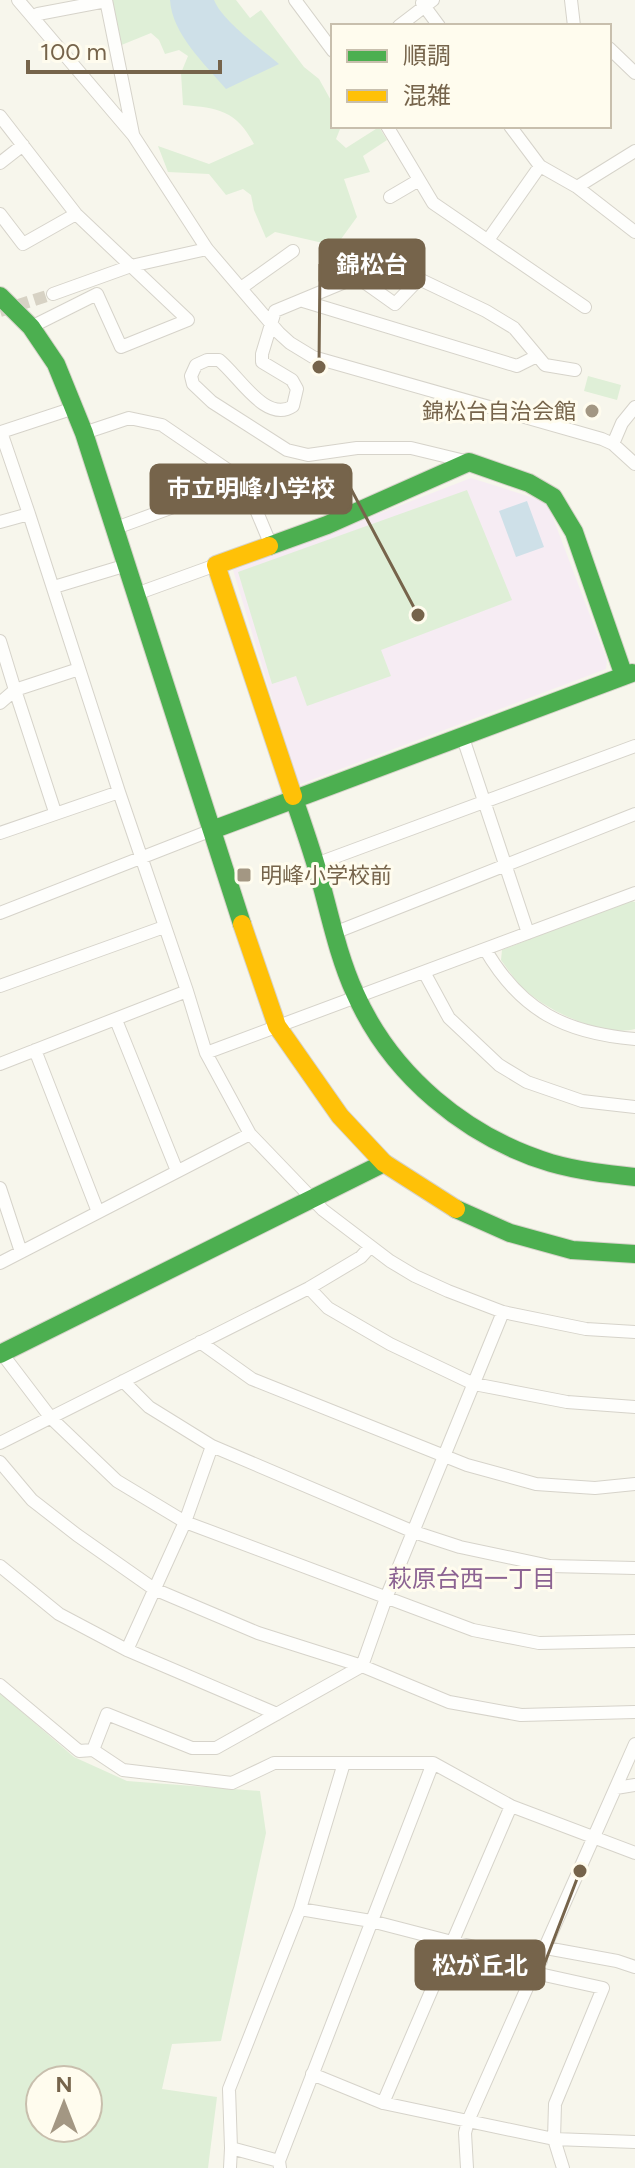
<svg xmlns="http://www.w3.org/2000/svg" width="635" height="2168" font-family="Figtree,'Noto Sans JP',sans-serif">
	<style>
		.education { fill: #f6ecf3 }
		.green { fill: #dfefd7; fill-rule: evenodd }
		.water { fill: #cee0e8 }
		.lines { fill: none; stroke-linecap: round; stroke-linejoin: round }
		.street-tunnel { stroke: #d7d2c4; stroke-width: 12; stroke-dasharray: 12 6; stroke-linecap: butt }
		.street-casing { stroke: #d6d3ca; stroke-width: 14 }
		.fast-casing { stroke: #d7d3ca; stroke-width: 20 }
		.slow-casing { stroke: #d7d3ca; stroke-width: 20 }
		.street { stroke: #fefefc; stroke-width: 12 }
		.fast { stroke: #4caf50; stroke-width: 18 }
		.slow { stroke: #ffc107; stroke-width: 18 }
		.poi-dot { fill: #a39783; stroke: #fffcee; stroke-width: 3 }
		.labels { text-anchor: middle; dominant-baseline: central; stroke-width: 6; stroke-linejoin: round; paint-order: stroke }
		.poi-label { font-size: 22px; fill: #76644b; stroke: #fffcee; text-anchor: end }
		.neighbourhood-label { font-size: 24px; fill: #8c6392; stroke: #fffcee }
		.leader { fill: none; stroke: #76644b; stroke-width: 3 }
		.callout-dot { fill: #76644b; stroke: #fffcee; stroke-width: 3 }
		.callout { fill: #76644b; stroke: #76644b; stroke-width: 3 }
		.callout-label { font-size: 24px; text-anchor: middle; font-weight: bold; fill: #fff }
	</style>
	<rect width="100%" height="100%" fill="#f7f6ec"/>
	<!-- education -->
	<path class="education" d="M471 478 547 502 607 660 606 669 298 785 233 570Z"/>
	<!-- green -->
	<path class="green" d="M110 0H236L250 18 261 10 304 67 319 79 333 104V126H345L340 129 336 139 346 148 379 127 387 140 363 156 370 172 344 179 357 217 336 246 275 232 266 238 254 210 251 195 243 189 226 195 209 174 168 172 158 146 209 164 254 144C236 110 218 108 183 105L181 73 188 56 179 50 165 54 159 40 151 33 119 46Z
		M588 376 621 385 617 400 584 391Z
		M467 490 512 600 381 650 391 676 307 706 296 676 272 684 238 572Z
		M629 900 635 902V1029C603 1038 542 1009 520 985 513 978 507 968 501 960L502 950Z
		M0 1693 74 1757 127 1781 260 1791 266 1833 221 2041 172 2044 162 2089 217 2097 208 2168H0ZM40 2080H88V2128H40Z"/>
	<!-- water -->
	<path class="water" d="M170 0H214C223 22 261 48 279 64L226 89C205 64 172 34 170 0Z
		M527 501 544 547 516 557 499 511Z"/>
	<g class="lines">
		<!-- street-tunnel -->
		<path class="street-tunnel" d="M0 311 53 294"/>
		<!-- street casing -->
		<g class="street-casing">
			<path id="street" d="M18 0 133 135 207 249 279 333 290 343 313 357 602 439 613 444 635 464
				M106 0 133 134
				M295 0 333 51
				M571 0 574 26
				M422 3 439 26
				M38 14 106 1
				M399 26 433 0
				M609 48 635 73
				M0 116 76 214 188 320 121 347 97 294 31 327
				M387 126 433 203 585 307
				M510 126 540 166 577 187 635 232
				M0 163 23 145
				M577 187 635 151
				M390 197 419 180
				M0 214 23 244 76 214
				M488 240 540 166
				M241 288 293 251
				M53 294 131 266 207 249
				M303 301 517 366 537 356
				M84 433 129 418 162 425 244 481 270 543
				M613 444 622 423 635 407
				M469 462 411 448H357L308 455 287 450 212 402 193 384 191 376 196 365 207 360H219C239 376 266 424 293 406L297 389 292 380 262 362V354L275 311 357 277 395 304 419 279 486 311 514 328 545 365 575 370
				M29 514 119 792 187 991 206 1053 250 1134 323 1210 390 1261 415 1276 448 1291 503 1312 586 1329 635 1332
				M0 522 29 514 1 432 74 408
				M116 528 244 481
				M54 587 127 565
				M136 594 216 565
				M0 641 15 690 0 703
				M462 735 528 933
				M55 812 15 690 79 669
				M0 833 119 792
				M316 864 635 746
				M0 913 212 830
				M334 933 635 814
				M485 949C521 1011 565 1033 635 1039
				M424 972 449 1018 499 1065 527 1082 582 1101 635 1107
				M0 986 164 927
				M116 1020 177 1171
				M35 1050 98 1212
				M206 1053 635 893
				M0 1064 187 991
				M0 1188 21 1252
				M0 1263 250 1134
				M309 1288 328 1308 390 1344 474 1384 567 1402 635 1407
				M200 1342 252 1379 467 1465 536 1484 595 1488 635 1484
				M0 1351 51 1418 117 1481 185 1522 473 1630 539 1643 635 1641
				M123 1381 149 1407 212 1446 414 1532 460 1547 550 1566 635 1568
				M0 1443 309 1288 361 1257 370 1247
				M0 1462 32 1500 77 1535 154 1589 258 1633 362 1666 386 1598 503 1312
				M0 1566 59 1614 127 1650 277 1714
				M127 1650 185 1522 212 1446
				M0 1685 79 1751 93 1750 107 1714 192 1748H216L362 1666 449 1702 521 1715 635 1712
				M93 1750 123 1770 232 1783 274 1763H433L511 1806 635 1853
				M616 1788 635 1785
				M300 1909 371 1921 452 1942 541 1961
				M546 1948 617 1961 635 1967
				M535 1973 603 1988 555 2104 554 2139 563 2168
				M312 2074 383 2103 468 2121 554 2139 635 2142
				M383 2103 511 1806
				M279 2161 231 2148 229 2089 300 1909 344 1763
				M230 2168 231 2148
				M280 2168 279 2161 433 1763
				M467 2168 465 2133 468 2121 635 1744"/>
		</g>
		<!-- fast casing -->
		<g class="fast-casing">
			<path id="fast" d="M0 296 31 327 56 364 84 433 242 924
				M269 546 327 525 469 462 529 483 553 497 574 532 624 676
				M293 796C303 825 313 853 321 883 331 920 339 958 355 993 391 1075 466 1137 551 1163 579 1171 607 1174 635 1177
				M212 830 632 673
				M456 1209 510 1233 572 1250 635 1254
				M0 1354 384 1163"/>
		</g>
		<!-- slow casing -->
		<g class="slow-casing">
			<path id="slow" d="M269 546 216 565 293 796
				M242 924 277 1026 340 1116 384 1163 456 1209"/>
		</g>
		<!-- street -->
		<use href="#street" class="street"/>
		<!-- fast -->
		<use href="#fast" class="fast"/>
		<!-- slow -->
		<use href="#slow" class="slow"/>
	</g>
	<!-- markers -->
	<g class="poi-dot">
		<circle cx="592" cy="411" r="8"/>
		<rect x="236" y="867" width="16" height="16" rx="4"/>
	</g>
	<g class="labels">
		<!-- poi labels -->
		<g class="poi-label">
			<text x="576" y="411">錦松台自治会館</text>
			<text x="260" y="875" text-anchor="start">明峰小学校前</text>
		</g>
		<!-- neighbourhood labels -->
		<g class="neighbourhood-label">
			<text x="472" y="1578">萩原台西一丁目</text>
		</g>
	</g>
	<!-- callouts -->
	<path class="leader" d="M319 367L320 264M418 615L351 489M580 1871L544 1965"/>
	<g class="callout-dot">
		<circle cx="319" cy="367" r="8"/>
		<circle cx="418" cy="615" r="8"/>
		<circle cx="580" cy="1871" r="8"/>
	</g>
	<g class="callout">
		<rect x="320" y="240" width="104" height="48" rx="8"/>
		<rect x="151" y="465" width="200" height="48" rx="8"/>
		<rect x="416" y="1941" width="128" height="48" rx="8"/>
	</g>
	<g class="callout-label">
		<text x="372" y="273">錦松台</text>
		<text x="251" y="497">市立明峰小学校</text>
		<text x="480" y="1974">松が丘北</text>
	</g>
	<!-- legend -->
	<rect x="331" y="24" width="280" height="104" fill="#fffcee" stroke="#c8bfad" stroke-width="2"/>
	<rect x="347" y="50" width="40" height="12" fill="#4caf50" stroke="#c8bfad" stroke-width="2"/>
	<text x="403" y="64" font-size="24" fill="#76644b">順調</text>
	<rect x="347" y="90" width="40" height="12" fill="#ffc107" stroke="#c8bfad" stroke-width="2"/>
	<text x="403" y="104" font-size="24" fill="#76644b">混雑</text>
	<!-- north arrow -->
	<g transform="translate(64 2104)"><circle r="38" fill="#fffcee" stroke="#c8bfad" stroke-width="2"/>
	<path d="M0-6L14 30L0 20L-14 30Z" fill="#a39783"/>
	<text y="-12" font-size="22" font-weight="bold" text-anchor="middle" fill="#76644b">N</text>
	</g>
	<!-- scale -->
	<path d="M28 60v12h192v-12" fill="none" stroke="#76644b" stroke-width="4"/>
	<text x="40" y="60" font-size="24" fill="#76644b" stroke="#fffcee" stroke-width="6" paint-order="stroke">100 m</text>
</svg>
